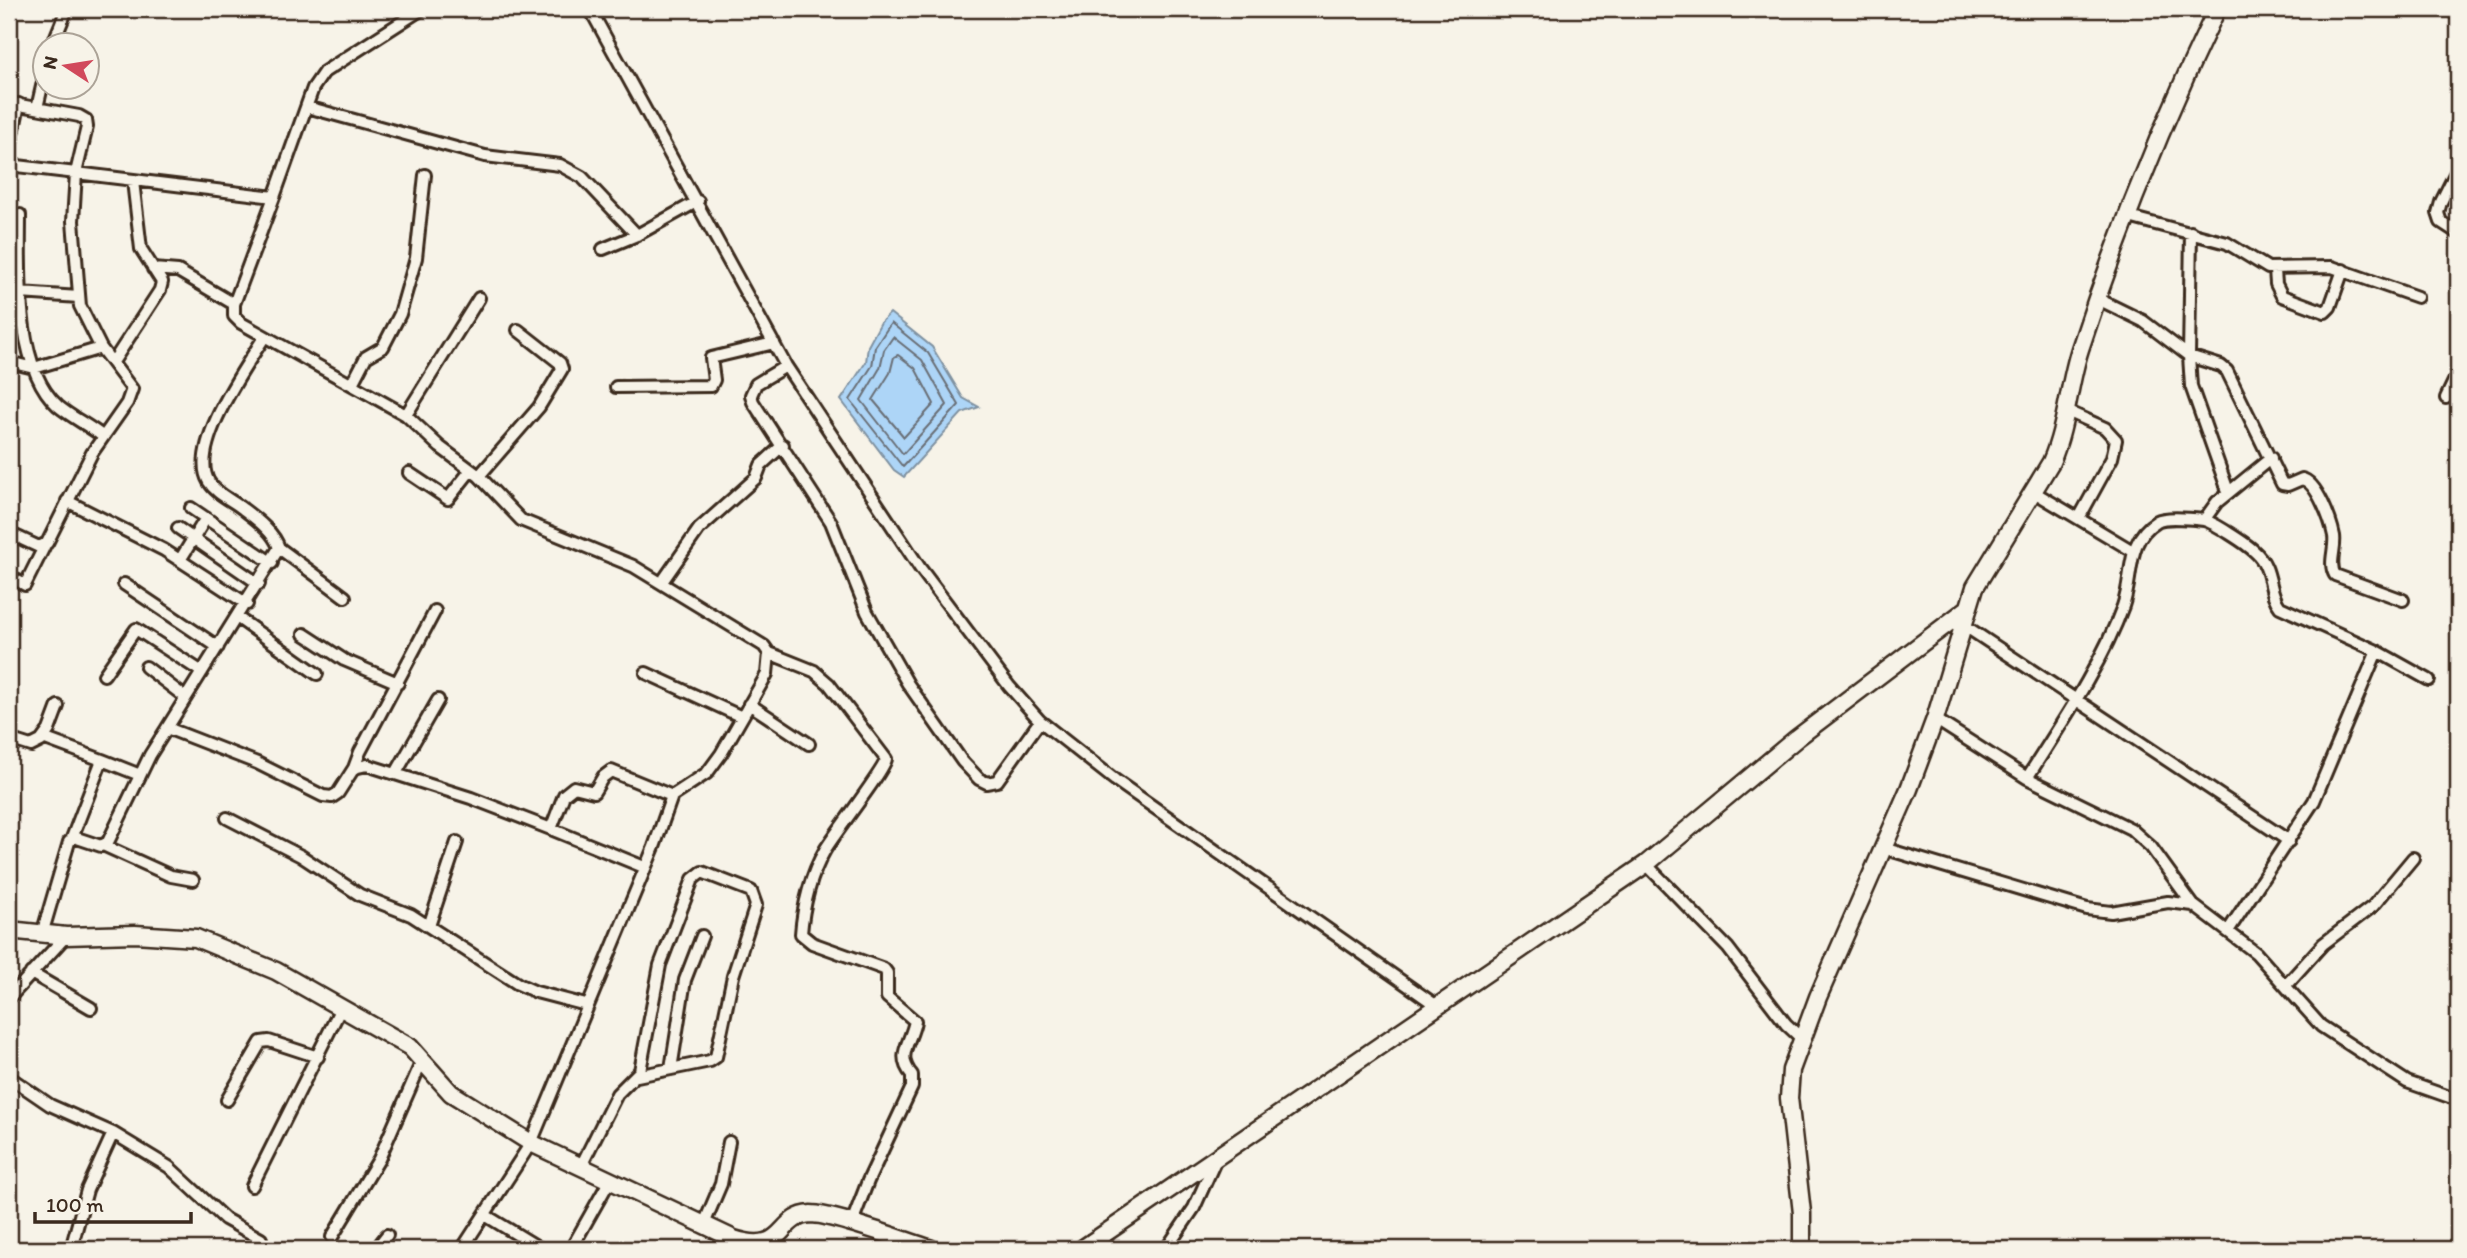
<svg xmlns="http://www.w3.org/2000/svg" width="2467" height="1258" font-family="Itim,sans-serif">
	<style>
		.water { fill: #add5f7; stroke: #7f91a0; stroke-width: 2 }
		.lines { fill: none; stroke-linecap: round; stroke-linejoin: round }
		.shore { stroke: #696e75; stroke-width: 2 }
		.street-casing { stroke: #3b2a1e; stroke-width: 16 }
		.secondary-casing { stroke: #3b2a1e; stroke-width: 21 }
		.primary-casing { stroke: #3b2a1e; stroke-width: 23 }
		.street { stroke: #f7f3e8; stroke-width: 10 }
		.secondary { stroke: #f7f3e8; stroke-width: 16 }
		.primary { stroke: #f7e281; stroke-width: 18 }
	</style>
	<rect width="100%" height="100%" fill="#f7f3e8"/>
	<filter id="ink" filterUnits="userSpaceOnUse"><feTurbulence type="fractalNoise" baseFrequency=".0143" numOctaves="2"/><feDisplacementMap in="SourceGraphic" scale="14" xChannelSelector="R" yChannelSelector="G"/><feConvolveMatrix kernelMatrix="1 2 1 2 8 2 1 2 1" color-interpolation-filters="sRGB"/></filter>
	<g filter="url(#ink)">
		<!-- water -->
		<path class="water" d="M890 313 932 347 963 398 979 407 962 413 904 477 894 470 841 400 866 362 868 346 881 322Z"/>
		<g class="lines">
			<!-- shore -->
			<path class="shore" d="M891 323 928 353 959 405 903 467 850 400 872 366 875 347Z
				M893 337 922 360 947 405 903 454 861 400 880 368 884 350Z
				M898 355 915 368 934 404 904 437 873 400 890 373 894 357Z"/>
			<!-- street casing -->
			<g class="street-casing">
				<path id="street" d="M590 9 786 366 920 568 1009 686 1040 721 1115 780 1437 1006
					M52 46 67 9
					M9 103 79 116 86 120 87 127 76 173 274 197 313 88 324 72 422 9
					M307 107 485 156 560 165 582 177 637 235
					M37 108 46 69
					M9 154 19 104
					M9 165 76 173 73 221 80 306 101 348 132 389 127 403 92 453 47 543 39 547 9 533
					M2458 168 2441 202 2438 213 2441 222 2458 233
					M274 197 234 304V316L241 323 406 415 440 447 479 476 521 520 633 566 764 646 769 653 767 674 721 754 707 773 672 796 654 847 531 1143 462 1249
					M20 215C20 268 14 367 58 406 71 417 88 425 102 436
					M2129 217 2227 243 2268 268 2332 267 2417 297
					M2191 232 2189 356 2191 386 2228 491
					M603 249 637 235 698 201
					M153 269 178 271 234 304
					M2275 270 2276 284 2282 296 2325 312 2330 307 2343 270
					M20 293 79 297
					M2098 299 2143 321 2189 356 2221 366 2227 371 2282 484 2288 485 2302 479C2317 482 2331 521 2334 536 2336 549 2328 563 2335 575L2403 600
					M9 362 34 368 101 348
					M113 362 160 290 162 282 141 249 133 181
					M786 366 756 384 751 395 753 402 831 522 867 612 908 684 962 761 979 779 987 783 997 781 1040 721
					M352 384 366 357 383 347 400 314 416 258 425 175
					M616 387 711 386 714 380 711 358 774 343
					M2446 398 2458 373
					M2067 411 2105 428 2116 440 2112 458 2079 518
					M406 415 479 298
					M409 473 448 499 471 470
					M479 476 539 407 562 369 560 363 518 330
					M2034 492 2131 550
					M67 501 164 550 247 604
					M191 508 272 563
					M2204 520 2217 502 2271 458
					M178 528 259 584
					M279 548 345 597
					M180 560 206 518
					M9 576 25 585 44 547
					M662 582 699 529 756 478 761 465 783 445
					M124 584 218 647
					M238 618 317 674
					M1962 624 2289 841
					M304 634 344 660 398 683
					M769 653 814 671 829 684 886 759C885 769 835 833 825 850 811 874 803 906 801 934L812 943 884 969 887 973V997L915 1021C911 1043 895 1055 912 1075V1087L868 1181 851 1225
					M146 667 185 697
					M646 673 742 717
					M104 675 136 629 202 672
					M749 704 809 744
					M1935 719 2027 778 2131 829 2151 847 2193 905
					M167 728 279 548C274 532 256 519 243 509 232 500 216 494 209 482 188 448 245 368 263 339
					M43 738 102 760 72 838
					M9 739 31 746 41 741 49 730 58 706
					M102 760 140 775
					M354 768 360 752 435 611
					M396 773 438 700
					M2027 778C2061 724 2101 666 2123 606 2134 575 2125 541 2157 521 2165 516 2195 519 2204 520 2213 522 2247 544 2254 551 2274 568 2267 591 2280 607L2377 651 2429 680
					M227 818 301 856 360 895 411 915 518 984 536 992 586 1005
					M105 846 171 876 193 880
					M1883 848 2087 909 2111 912 2168 902 2193 905 2256 953 2321 1026 2407 1082 2458 1100
					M1646 864 1728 948 1786 1024 1802 1039
					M644 867 551 829 564 795 574 787 594 792 603 777 611 771 672 796
					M429 926 457 842
					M2228 931 2314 801 2377 651
					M42 934 69 842 74 837 101 846 108 842 150 755 167 728 257 763 323 796 332 797 338 793 354 768 367 765 471 798 551 829
					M31 973 91 1008
					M2287 984 2323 944 2373 906 2413 858
					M9 998 66 936
					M671 1069 685 980 702 936
					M9 1077 50 1105 113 1133 169 1167 225 1219 261 1239 255 1249
					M227 1100 261 1042 269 1041 318 1057
					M581 1166 617 1094 640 1071 660 965 693 879 702 872 751 891 756 905 733 976 716 1057 710 1061 637 1076
					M252 1186 341 1008
					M485 1215 541 1249
					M704 1224 721 1184 729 1142
					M332 1237 379 1159 422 1061
					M71 1249 87 1190 113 1133
					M376 1249 387 1235
					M571 1249 610 1180
					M775 1249 777 1246
					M1166 1249 1194 1208 1217 1157"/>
			</g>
			<!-- secondary casing -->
			<g class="secondary-casing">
				<path id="secondary" d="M9 930 66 936 135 934 196 938 276 971 410 1047 451 1093 531 1143 734 1239C787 1256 776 1216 811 1214 834 1214 905 1241 932 1249
					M1082 1249 1646 864 1797 738 1967 609
					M1802 1249V1213L1789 1098 1791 1070 1818 997 1909 789 1935 719 1975 587 2051 462C2067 425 2068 386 2080 349 2117 235 2165 117 2217 9"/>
			</g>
			<!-- primary casing -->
			<g class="primary-casing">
				<path id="primary" d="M2455 9 2458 11"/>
			</g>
			<!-- street -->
			<use href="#street" class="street"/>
			<!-- secondary -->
			<use href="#secondary" class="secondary"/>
			<!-- primary -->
			<use href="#primary" class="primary"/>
		</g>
	</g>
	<!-- margin -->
	<rect width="2467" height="1258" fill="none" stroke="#f7f3e8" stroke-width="35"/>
	<rect x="18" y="18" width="2432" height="1223" fill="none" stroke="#3b2a1e" stroke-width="2.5" filter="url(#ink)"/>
	<!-- north arrow -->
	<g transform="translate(66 66) rotate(282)"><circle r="33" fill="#f7f3e8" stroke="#aca397" stroke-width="2"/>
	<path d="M0-5L12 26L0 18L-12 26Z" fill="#d1495b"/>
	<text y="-10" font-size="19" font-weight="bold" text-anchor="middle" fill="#3b2a1e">N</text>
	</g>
	<!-- scale -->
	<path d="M35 1212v10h156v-10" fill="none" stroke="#3b2a1e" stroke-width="3.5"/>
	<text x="46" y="1212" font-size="21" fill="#3b2a1e" stroke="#f7f3e8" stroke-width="5" paint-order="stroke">100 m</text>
</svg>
